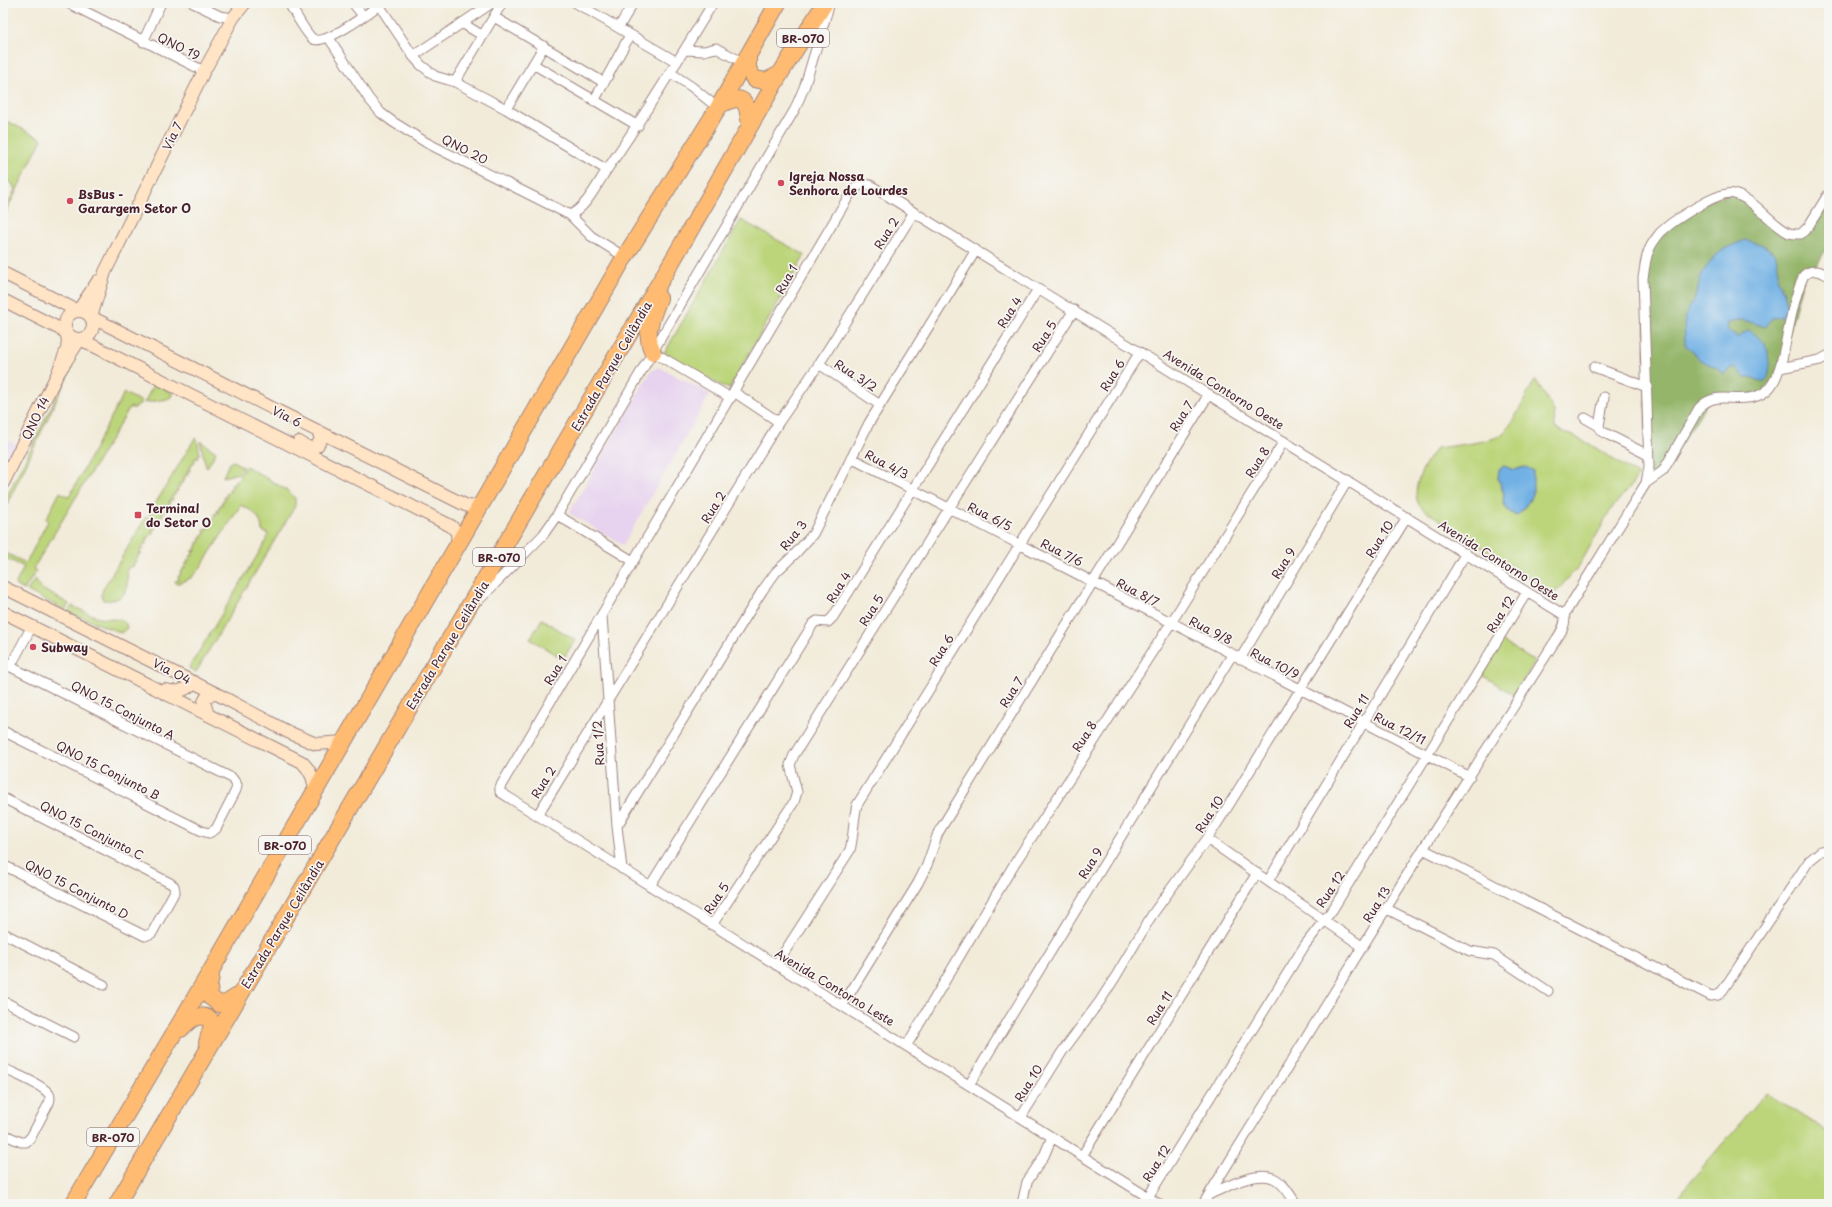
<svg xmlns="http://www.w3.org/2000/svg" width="1832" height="1207" font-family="'Playpen Sans',sans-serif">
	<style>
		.built { fill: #e7d2ef }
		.green { fill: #bcd57a; stroke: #837a52; fill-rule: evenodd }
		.forest { fill: #95b66a; stroke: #706a4a }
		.water { fill: #70b0e4; stroke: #5d6888 }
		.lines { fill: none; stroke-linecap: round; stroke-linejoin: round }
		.street-casing { stroke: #9e8582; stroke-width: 11 }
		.secondary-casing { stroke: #9e8582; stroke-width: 14 }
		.highway-casing { stroke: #9e8582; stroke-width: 18 }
		.street { stroke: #fff; stroke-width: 9 }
		.secondary { stroke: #ffe4c6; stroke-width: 12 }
		.highway { stroke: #ffbb71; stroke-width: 16 }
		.poi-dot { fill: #d1495b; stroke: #f6f6f2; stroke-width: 1.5 }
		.labels { text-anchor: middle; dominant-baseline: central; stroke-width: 3.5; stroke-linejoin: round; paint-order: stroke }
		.shield { fill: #f6f6f2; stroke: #7e6067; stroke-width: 1 }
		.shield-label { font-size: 11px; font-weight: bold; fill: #4a1f2b }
		.street-label { font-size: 12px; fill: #4a1f2b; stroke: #f6f6f2 }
		.poi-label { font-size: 12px; font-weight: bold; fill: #4a1f2b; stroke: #f6f6f2; text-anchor: start }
	</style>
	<rect width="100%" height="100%" fill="#f6f6f2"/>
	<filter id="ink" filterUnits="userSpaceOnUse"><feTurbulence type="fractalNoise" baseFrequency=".025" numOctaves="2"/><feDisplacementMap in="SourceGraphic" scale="8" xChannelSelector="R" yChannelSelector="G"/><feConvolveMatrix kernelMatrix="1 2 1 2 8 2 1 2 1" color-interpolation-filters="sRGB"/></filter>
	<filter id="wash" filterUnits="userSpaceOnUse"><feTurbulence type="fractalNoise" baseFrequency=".012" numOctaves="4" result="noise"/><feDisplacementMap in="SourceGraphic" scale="16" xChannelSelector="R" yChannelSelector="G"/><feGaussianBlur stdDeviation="0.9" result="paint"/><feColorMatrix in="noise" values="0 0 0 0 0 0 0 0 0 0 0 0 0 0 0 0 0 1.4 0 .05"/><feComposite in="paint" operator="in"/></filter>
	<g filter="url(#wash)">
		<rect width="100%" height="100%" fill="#f2ebd9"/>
		<!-- built -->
		<path class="built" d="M659 367 710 394 623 545 569 513 651 371Z
			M3 438 17 445 3 473Z"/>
		<!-- green -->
		<path class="green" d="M3 119 42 139 3 218V214L15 190 12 183 3 179Z
			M741 220 805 255 729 389 662 357Z
			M71 367H72L3 513V504Z
			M1536 380 1554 411 1555 428 1588 443 1639 476 1612 508 1579 566 1555 593H1552L1423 509C1406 496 1425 460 1437 448 1451 446 1491 442 1501 435 1514 424 1525 397 1534 382ZM1504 466 1514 470 1523 467 1533 471 1525 508 1516 516 1507 510 1503 499 1504 494 1498 478 1499 473Z
			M156 384 172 393V396L168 399 144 403 153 386Z
			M124 393 142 402 134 409 130 407 33 569 36 571 24 590 15 585 24 567 3 557V552L26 563 48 521 46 519 60 492 69 497Z
			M195 438 197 440 200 454 197 455 198 458 194 459 195 462 192 463V466L189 467 190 471H187L188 475 184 476 185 479 182 480 183 483 179 484 180 487 177 488 178 491 175 492V495L172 496 173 500H169L170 504 167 505 168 508 165 509V512L162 513 163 516 157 519 149 514Z
			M200 441 216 452 207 468 206 467Z
			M233 461 243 467 239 473 223 477 229 463Z
			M246 466 288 491 295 498V506L196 672 189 668 266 541 268 534 262 531C262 517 253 511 241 505L200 568 191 578 176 584 175 581 179 580 178 576 181 575 180 572 183 571V568L186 567 185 564 188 563 187 560 191 559 190 556 193 555 192 551 196 550 195 547 198 546 197 543 201 542 200 539 203 538 202 535 205 534 204 530H208L207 526H210L209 522 213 521 212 518 215 517 214 514 218 513 217 510 220 509 219 506 222 505V501L225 500 224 497 227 496 226 493 230 492 229 489 232 488 231 485 235 484 234 481 237 480Z
			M146 517 155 522V529H153V533L150 534V537L147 538 148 541 145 542 146 545 142 546 143 549 140 550 141 554H138V558L135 559 136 562 133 563 134 566 127 568C128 587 128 602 103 600L101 596 103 589Z
			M35 579 40 588 69 604 65 610 27 591Z
			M72 606 99 618 122 620 126 624 127 628 121 633 68 612Z
			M542 619 575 640 563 659 530 639Z
			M1500 640 1535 662 1514 695 1479 673Z
			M1766 1093 1829 1133V1204H1671Z"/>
		<!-- forest -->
		<path class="forest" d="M1734 194 1790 234C1817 234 1817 222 1829 201V244L1814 270 1804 275 1780 368 1763 393 1709 400 1669 462 1646 483V259L1660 234 1714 198Z"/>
		<!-- water -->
		<path class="water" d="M1745 240C1769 245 1782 252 1777 279 1783 290 1792 305 1782 317L1772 318 1766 327 1743 320 1728 323 1727 331 1736 335 1737 338 1749 330 1765 343C1767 354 1774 372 1765 381H1760L1753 378H1745L1736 368H1731L1725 373H1722L1718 369 1699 359 1685 344 1684 325 1688 308 1695 298 1702 273 1715 256 1726 248Z
			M1504 466 1514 470 1526 467 1533 471V495L1521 512 1516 516 1507 510 1503 502 1504 494 1498 478 1499 469Z"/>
	</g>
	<g filter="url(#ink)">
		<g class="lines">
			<!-- street casing -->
			<g class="street-casing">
				<path id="street" d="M68 3 204 71
					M193 3 220 16 233 18
					M289 3C293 10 307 35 313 39 325 46 371 11 382 3
					M353 3 363 16
					M576 3 677 62
					M379 5 413 56 421 65 435 76 455 82 506 109 607 170
					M494 17 603 82
					M462 23 483 36
					M619 27 633 3
					M329 38 369 99 381 113 393 122 427 143 570 215 591 236 625 257
					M143 42 161 3
					M685 50 704 51 716 48 744 63
					M413 56 492 3
					M533 64 638 126
					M671 73 692 87 718 108
					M455 82 502 3
					M594 101 630 35
					M506 109 544 46
					M570 215C587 207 597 184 608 168 645 115 679 59 713 3
					M653 352 731 398
					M819 364 880 405
					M1594 367 1647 387
					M1780 368 1820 360 1829 355
					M734 392 779 422
					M1604 397 1599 426 1601 431 1648 455
					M1585 418 1599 426
					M851 458 1093 582 1470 777
					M1646 483 1663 471 1699 408C1717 389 1735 404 1757 396 1763 394 1769 390 1773 383 1778 375 1781 364 1783 355 1789 329 1793 299 1804 275 1813 268 1820 271 1829 276
					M557 515 633 561
					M479 600 543 535 557 515 795 109 805 85 829 6
					M1564 615 1646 483 1649 467 1643 278C1645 268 1645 257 1650 248 1652 243 1657 237 1660 233 1671 222 1720 189 1734 194 1756 200 1769 223 1789 233 1792 234 1797 234 1801 234L1808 227 1829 193
					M602 616 617 826 622 869
					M1240 659 1348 480
					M3 663 232 778 237 785 236 790 216 829 209 833 202 831 3 731
					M10 667 32 626
					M3 798 170 883 174 886 175 891 152 933 145 936 3 865
					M537 816 779 422 819 364 914 212
					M617 826 762 591 776 572 795 554 813 534 869 423 976 250
					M1207 839 1363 947
					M1423 849 1711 996 1718 995 1723 990 1809 861 1821 851 1829 850
					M1268 881 1466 553
					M650 886 813 624 817 621 828 622 833 617 1038 289
					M1387 909 1470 951 1494 955 1548 991
					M712 925 794 802 797 792 790 765 794 755 1074 310
					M3 933 104 985
					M776 965 850 850C854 835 853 820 857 805L1140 352
					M3 1001 74 1037
					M842 1006 918 883 927 865 938 833 1209 394
					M907 1045 1013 866 1171 623 1284 441
					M3 1068C14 1074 42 1084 49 1094 51 1097 50 1100 49 1103L31 1137 26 1142H21L3 1134
					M969 1085 1232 655
					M1021 1117 1062 1052 1100 1001 1116 976 1152 915 1207 839 1227 808 1407 517
					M1082 1156 1257 873
					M1210 1194C1227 1187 1254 1171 1273 1178 1283 1182 1291 1196 1296 1204
					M1148 1197 1305 945 1333 909 1527 592
					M1022 1204 1027 1182 1044 1156 1052 1137
					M1159 1204 500 792V787L850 194C857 187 860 182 870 185L1564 615
					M1203 1204 1423 849 1552 646C1557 638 1568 625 1564 615"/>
			</g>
			<!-- secondary casing -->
			<g class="secondary-casing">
				<path id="secondary" d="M245 3 233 18 204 71 105 272 91 317 465 505 472 507 485 501
					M3 273 78 311 98 281
					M3 300 66 332 68 340 67 349 57 375 3 483
					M65 325a14 14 0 1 1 28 0a14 14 0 1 1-28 0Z
					M57 375 80 339 451 526 457 532 458 546
					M299 442 309 448 317 446 321 439 318 431
					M3 587 215 693 288 732 316 744 344 742
					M3 612 302 762C311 771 314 779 315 792
					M165 690C178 693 185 691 194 682
					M208 715 204 702 206 698 215 693"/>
			</g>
			<!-- highway casing -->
			<g class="highway-casing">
				<path id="highway" d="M748 55V69L754 79 766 81 780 74
					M720 105C745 92 747 102 750 125
					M653 352C643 334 653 315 659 298
					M211 975 209 987 210 997 219 1004 227 1003 239 995
					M181 1029C189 1020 198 1012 210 1019L212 1025 207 1043
					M73 1204 212 969 621 263 718 108 778 3
					M117 1204 674 258 780 74 825 3"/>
			</g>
			<!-- street -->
			<use href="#street" class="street"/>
			<!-- secondary -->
			<use href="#secondary" class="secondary"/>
			<!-- highway -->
			<use href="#highway" class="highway"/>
		</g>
	</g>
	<!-- markers -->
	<g class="poi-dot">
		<circle cx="781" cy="183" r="4"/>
		<circle cx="70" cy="201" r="4"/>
		<rect x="134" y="511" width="8" height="8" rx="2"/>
		<circle cx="33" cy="647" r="4"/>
	</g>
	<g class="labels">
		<!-- shield labels -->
		<g class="shield">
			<rect x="777" y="29" width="52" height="18" rx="3"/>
			<rect x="473" y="548" width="52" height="18" rx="3"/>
			<rect x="259" y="836" width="52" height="18" rx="3"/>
			<rect x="87" y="1128" width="52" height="18" rx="3"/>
		</g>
		<g class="shield-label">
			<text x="803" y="38">BR-070</text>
			<text x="499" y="557">BR-070</text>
			<text x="285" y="845">BR-070</text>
			<text x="113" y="1137">BR-070</text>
		</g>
		<!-- street labels -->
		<g class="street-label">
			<text transform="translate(179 46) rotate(26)">QNO 19</text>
			<text transform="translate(172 136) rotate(-64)">Via 7</text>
			<text transform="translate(465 149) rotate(27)">QNO 20</text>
			<text transform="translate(886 233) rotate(-58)">Rua 2</text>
			<text transform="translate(786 279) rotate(-60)">Rua 1</text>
			<text transform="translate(1009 312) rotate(-58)">Rua 4</text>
			<text transform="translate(1044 336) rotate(-58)">Rua 5</text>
			<text transform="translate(611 366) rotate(-60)">Estrada Parque Ceilândia</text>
			<text transform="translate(856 375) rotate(33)">Rua 3/2</text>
			<text transform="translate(1112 375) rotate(-58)">Rua 6</text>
			<text transform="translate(1224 389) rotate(32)">Avenida Contorno Oeste</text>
			<text transform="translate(287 416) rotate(27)">Via 6</text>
			<text transform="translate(1181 416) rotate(-58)">Rua 7</text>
			<text transform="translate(35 418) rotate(-64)">QNO 14</text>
			<text transform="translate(1257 462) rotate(-58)">Rua 8</text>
			<text transform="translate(887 464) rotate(28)">Rua 4/3</text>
			<text transform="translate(713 507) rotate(-58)">Rua 2</text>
			<text transform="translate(990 516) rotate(27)">Rua 6/5</text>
			<text transform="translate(793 535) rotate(-52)">Rua 3</text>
			<text transform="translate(1379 539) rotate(-58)">Rua 10</text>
			<text transform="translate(1062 552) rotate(27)">Rua 7/6</text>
			<text transform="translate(1499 560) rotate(32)">Avenida Contorno Oeste</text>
			<text transform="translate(1283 563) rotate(-59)">Rua 9</text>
			<text transform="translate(838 587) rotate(-58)">Rua 4</text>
			<text transform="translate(1138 592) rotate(28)">Rua 8/7</text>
			<text transform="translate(871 610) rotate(-58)">Rua 5</text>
			<text transform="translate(1500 614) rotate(-58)">Rua 12</text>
			<text transform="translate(1211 630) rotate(27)">Rua 9/8</text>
			<text transform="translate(447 645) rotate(-59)">Estrada Parque Ceilândia</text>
			<text transform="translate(941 650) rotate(-58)">Rua 6</text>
			<text transform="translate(1275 663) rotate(27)">Rua 10/9</text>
			<text transform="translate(555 670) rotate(-59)">Rua 1</text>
			<text transform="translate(172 671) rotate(27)">Via O4</text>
			<text transform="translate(1011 692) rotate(-58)">Rua 7</text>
			<text transform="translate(123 710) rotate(27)">QNO 15 Conjunto A</text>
			<text transform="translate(1356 711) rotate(-59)">Rua 11</text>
			<text transform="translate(1400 728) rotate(27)">Rua 12/11</text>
			<text transform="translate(1084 736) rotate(-57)">Rua 8</text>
			<text transform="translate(598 743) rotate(-94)">Rua 1/2</text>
			<text transform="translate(108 770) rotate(27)">QNO 15 Conjunto B</text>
			<text transform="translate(543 782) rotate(-58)">Rua 2</text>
			<text transform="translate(1209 814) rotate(-57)">Rua 10</text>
			<text transform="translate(92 830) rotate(27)">QNO 15 Conjunto C</text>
			<text transform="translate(1090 863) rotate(-59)">Rua 9</text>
			<text transform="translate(77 889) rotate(27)">QNO 15 Conjunto D</text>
			<text transform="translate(1330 889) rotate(-57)">Rua 12</text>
			<text transform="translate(716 898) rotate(-56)">Rua 5</text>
			<text transform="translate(1376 904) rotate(-58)">Rua 13</text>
			<text transform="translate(282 924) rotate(-59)">Estrada Parque Ceilândia</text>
			<text transform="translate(835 987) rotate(31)">Avenida Contorno Leste</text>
			<text transform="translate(1159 1008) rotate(-58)">Rua 11</text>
			<text transform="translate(1028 1083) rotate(-58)">Rua 10</text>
			<text transform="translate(1156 1163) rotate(-58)">Rua 12</text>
		</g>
		<!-- poi labels -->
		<g class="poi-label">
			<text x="789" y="176">Igreja Nossa<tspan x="789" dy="14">Senhora de Lourdes</tspan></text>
			<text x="78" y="194">BsBus -<tspan x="78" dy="14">Garargem Setor O</tspan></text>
			<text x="146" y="508">Terminal<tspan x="146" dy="14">do Setor O</tspan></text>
			<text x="41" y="647">Subway</text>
		</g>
	</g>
	<!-- margin -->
	<rect width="1832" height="1207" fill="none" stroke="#f6f6f2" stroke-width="16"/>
</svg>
